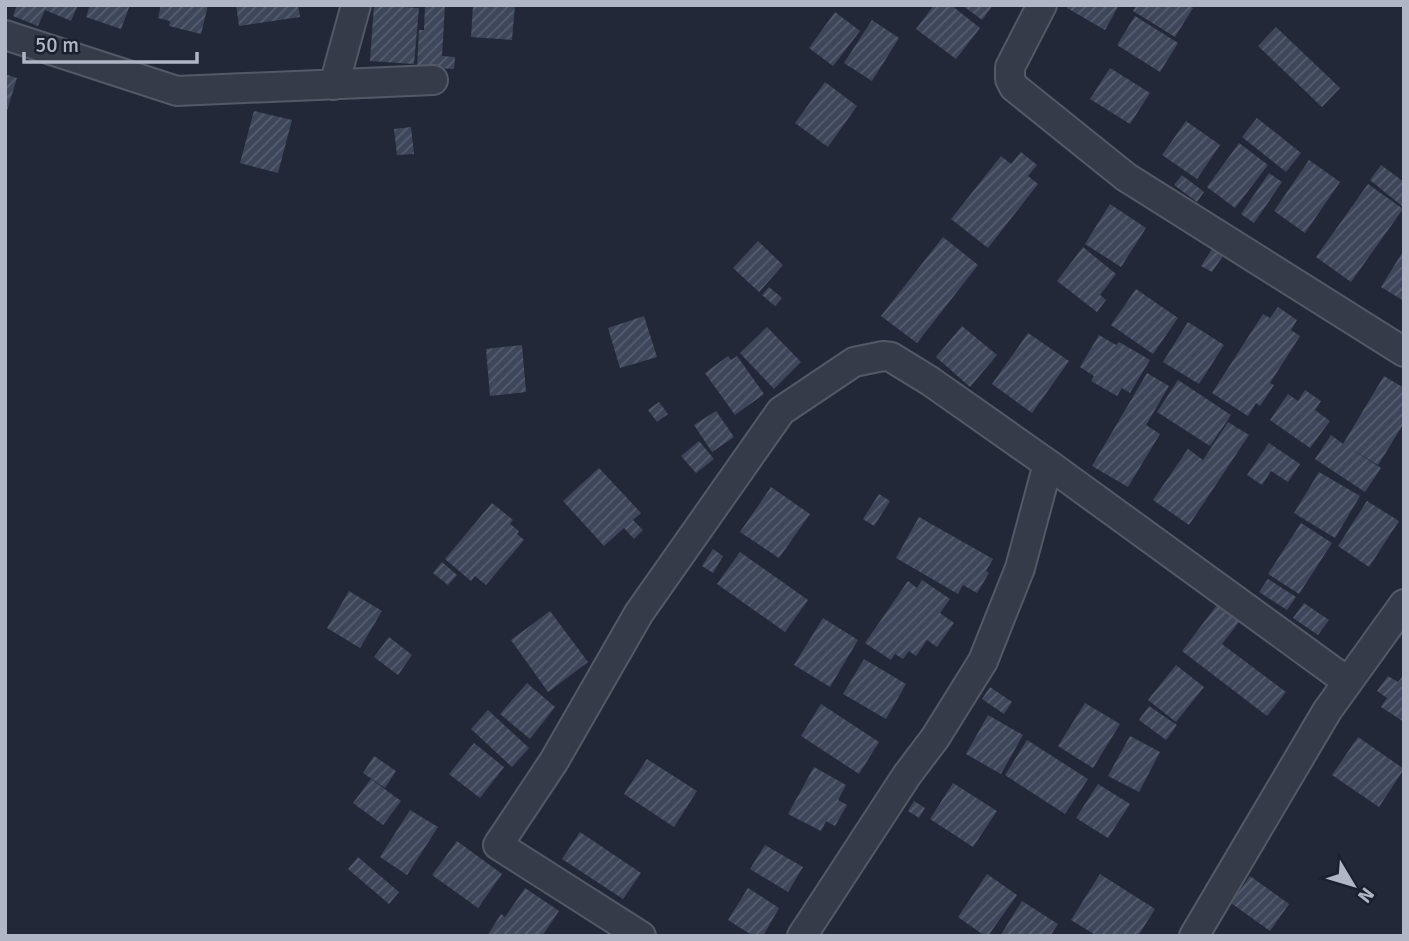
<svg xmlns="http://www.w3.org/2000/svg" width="1409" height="941" font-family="Signika,sans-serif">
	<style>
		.building { fill: url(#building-hatch) }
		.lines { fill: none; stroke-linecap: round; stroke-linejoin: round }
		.minor-casing { stroke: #525967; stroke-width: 32 }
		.minor { stroke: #353c49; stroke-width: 28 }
	</style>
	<defs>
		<pattern id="building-hatch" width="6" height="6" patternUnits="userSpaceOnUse" patternTransform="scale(1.75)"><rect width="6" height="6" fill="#3d4759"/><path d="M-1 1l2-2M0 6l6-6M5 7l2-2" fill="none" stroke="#565f6f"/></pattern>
	</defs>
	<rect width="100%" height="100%" fill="#212939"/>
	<!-- building -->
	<path class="building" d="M17 5H78L71 21 45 10 38 26 13 16Z
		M90 5H130L121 29 86 17Z
		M161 5H208L201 34 169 26 170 21 158 18Z
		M236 5H298L300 17 239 26Z
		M374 5 419 8 414 64 370 61Z
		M425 5H445L442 56 455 57 454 69 417 67 419 30H424Z
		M473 5H515L512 40 471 37Z
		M934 5H951L980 28 956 59 916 29Z
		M962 5H993L982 20Z
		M1068 5H1119L1105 30 1067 8Z
		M1137 5H1188L1193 8 1175 37 1133 11Z
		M835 12 860 31 833 66 809 48Z
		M1135 16 1178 43 1160 72 1117 45Z
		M872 20 899 38 872 81 844 63Z
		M1276 27 1340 88 1322 107 1258 46Z
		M1110 68 1150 93 1130 124 1090 99Z
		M5 74 17 78 6 114H5Z
		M825 82 857 106 828 147 795 123Z
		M254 111 292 120 278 173 240 163Z
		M1257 118 1301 153 1286 172 1242 137Z
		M1186 121 1220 145 1197 179 1162 155Z
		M411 127 414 154 397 155 394 129Z
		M1239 143 1268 165 1235 208 1207 187Z
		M1021 152 1037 165 1028 176 1038 184 988 248 951 219 1001 156 1011 164Z
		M1309 160 1340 182 1305 233 1274 211Z
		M1381 165 1404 182V203L1402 206 1370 180Z
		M1269 173 1282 182 1254 223 1241 214Z
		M1182 175 1204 192 1197 202 1174 185Z
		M1368 184 1403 209 1351 282 1316 257Z
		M1110 204 1146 228 1121 267 1085 244Z
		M943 237 978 265 917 343 881 316Z
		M758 241 783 265 759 292 733 268Z
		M1214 246 1225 253 1212 272 1201 266Z
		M1083 247 1116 274 1100 295 1106 300 1097 312 1057 281Z
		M1404 250V301L1381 287Z
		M769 287 782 298 775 306 762 295Z
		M1136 289 1178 318 1153 354 1111 325Z
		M1278 307 1297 320 1291 330 1300 336 1270 383 1274 385 1260 406 1256 403 1248 416 1212 393 1263 314 1270 318Z
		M644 316 657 357 620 368 608 328Z
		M1188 322 1224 345 1199 384 1163 362Z
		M962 326 997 355 970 387 936 357Z
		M767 327 801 362 774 389 740 353Z
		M1028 333 1069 361 1032 413 992 384Z
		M1099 335 1116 345 1119 342 1150 360 1130 393 1122 388 1117 396 1091 381 1094 376 1080 367Z
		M522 345 526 392 490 396 486 349Z
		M728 356 731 360 737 356 764 394 735 415 705 373Z
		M1147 373 1169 386 1146 425 1160 434 1128 487 1092 466Z
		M1384 376 1404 388V423L1378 465 1348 447 1381 468 1365 492 1315 459 1331 435 1343 444Z
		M1178 380 1231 415 1210 446 1157 412Z
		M1305 390 1321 401 1315 410 1330 421 1310 448 1270 420 1288 394 1298 401Z
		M659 402 668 414 657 422 648 410Z
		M716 411 734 437 712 452 694 425Z
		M1228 422 1249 435 1189 525 1153 500 1188 449 1203 460Z
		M699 441 714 459 696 473 681 456Z
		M1269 443 1300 464 1288 482 1271 471 1262 485 1247 475Z
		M599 468 641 513 633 520 643 530 634 539 624 528 604 546 563 501Z
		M1319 472 1360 496 1335 538 1294 513Z
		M771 487 810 514 779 558 740 532Z
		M879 494 890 501 874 526 863 519Z
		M1367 501 1399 521 1369 567 1338 546Z
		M492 503 513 520 510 524 519 531 517 534 524 540 486 585 475 576 471 581 445 559Z
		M919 517 993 559 986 571 989 573 977 593 963 585 958 594 896 558Z
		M1301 523 1332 543 1299 594 1268 574Z
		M713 549 723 556 713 573 702 566Z
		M740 552 808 600 785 632 717 584Z
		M442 562 457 575 448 585 433 573Z
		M1268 579 1296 597 1287 610 1259 592Z
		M922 580 950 599 940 613 954 623 937 647 927 640 916 656 909 651 903 659 895 654 891 660 865 643 908 581 917 588Z
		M349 591 382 611 360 648 327 628Z
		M1220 601 1242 618 1222 644 1286 692 1267 716 1182 651Z
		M1304 603 1329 620 1318 635 1293 618Z
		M550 611 588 662 548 692 511 640Z
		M823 618 858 640 830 687 794 665Z
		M389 637 412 655 398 675 374 657Z
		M864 659 906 684 886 719 843 694Z
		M1176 665 1204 687 1176 722 1148 700Z
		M1404 674V722L1381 707 1387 698 1377 691 1388 676 1398 682Z
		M527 683 555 707 530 739 500 714Z
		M990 687 1012 702 1004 714 982 699Z
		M1085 703 1120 724 1093 768 1058 746Z
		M821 704 879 742 859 774 801 736Z
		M1149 706 1177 725 1166 740 1139 720Z
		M488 710 529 748 512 767 471 729Z
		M988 715 1023 735 1001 774 966 754Z
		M1130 736 1160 752 1139 792 1108 776Z
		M1358 737 1404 769 1379 807 1332 775Z
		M1027 740 1088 779 1065 814 1005 775Z
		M474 743 504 767 480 798 449 774Z
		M374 756 396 771 385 788 363 773Z
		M647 759 697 791 674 827 624 794Z
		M814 767 846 785 838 800 847 805 835 826 826 821 821 831 788 814Z
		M371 779 401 801 383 825 353 803Z
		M953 783 997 811 973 847 930 819Z
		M1098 784 1130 804 1108 838 1076 818Z
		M914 801 925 808 919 818 908 811Z
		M410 810 438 827 407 875 380 857Z
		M580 832 641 873 623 899 562 859Z
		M457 841 502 874 478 908 432 875Z
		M765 845 803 867 788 892 750 869Z
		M358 857 399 892 389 904 348 869Z
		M987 874 1017 895 988 936H985L958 917Z
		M1100 874 1155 909 1138 936H1097L1071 920Z
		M1250 876 1289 904 1270 931 1231 903Z
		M525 888 559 911 542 936H487L501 914 505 917Z
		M748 888 779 908 763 936H753L728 920Z
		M1022 901 1058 924 1050 936H1000Z"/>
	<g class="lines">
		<!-- minor casing -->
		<g class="minor-casing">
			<path id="minor" d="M1042 5 1010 67V79L1014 87 1126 177 1404 352
				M5 35 177 91 433 80
				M334 85 356 5
				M641 936 498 845 554 761 639 613 781 411 854 362 883 356 891 357 930 381 1048 464 1348 682
				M802 936 907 775 935 738 983 661 1020 568 1048 464
				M1194 936 1327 711 1404 604"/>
		</g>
		<!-- minor -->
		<use href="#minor" class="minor"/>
	</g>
	<!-- border -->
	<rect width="1409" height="941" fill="none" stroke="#afb6c6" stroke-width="14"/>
	<!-- north arrow -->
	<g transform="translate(1353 885) rotate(128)" stroke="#1a212e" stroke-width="5" paint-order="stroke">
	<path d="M0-5L12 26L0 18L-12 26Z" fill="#afb6c6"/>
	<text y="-10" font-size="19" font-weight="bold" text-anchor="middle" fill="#afb6c6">N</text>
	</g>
	<!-- scale -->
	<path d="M24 52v10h173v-10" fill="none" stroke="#afb6c6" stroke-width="3.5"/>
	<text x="35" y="52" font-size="21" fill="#afb6c6" stroke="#1a212e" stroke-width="5" paint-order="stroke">50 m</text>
</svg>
